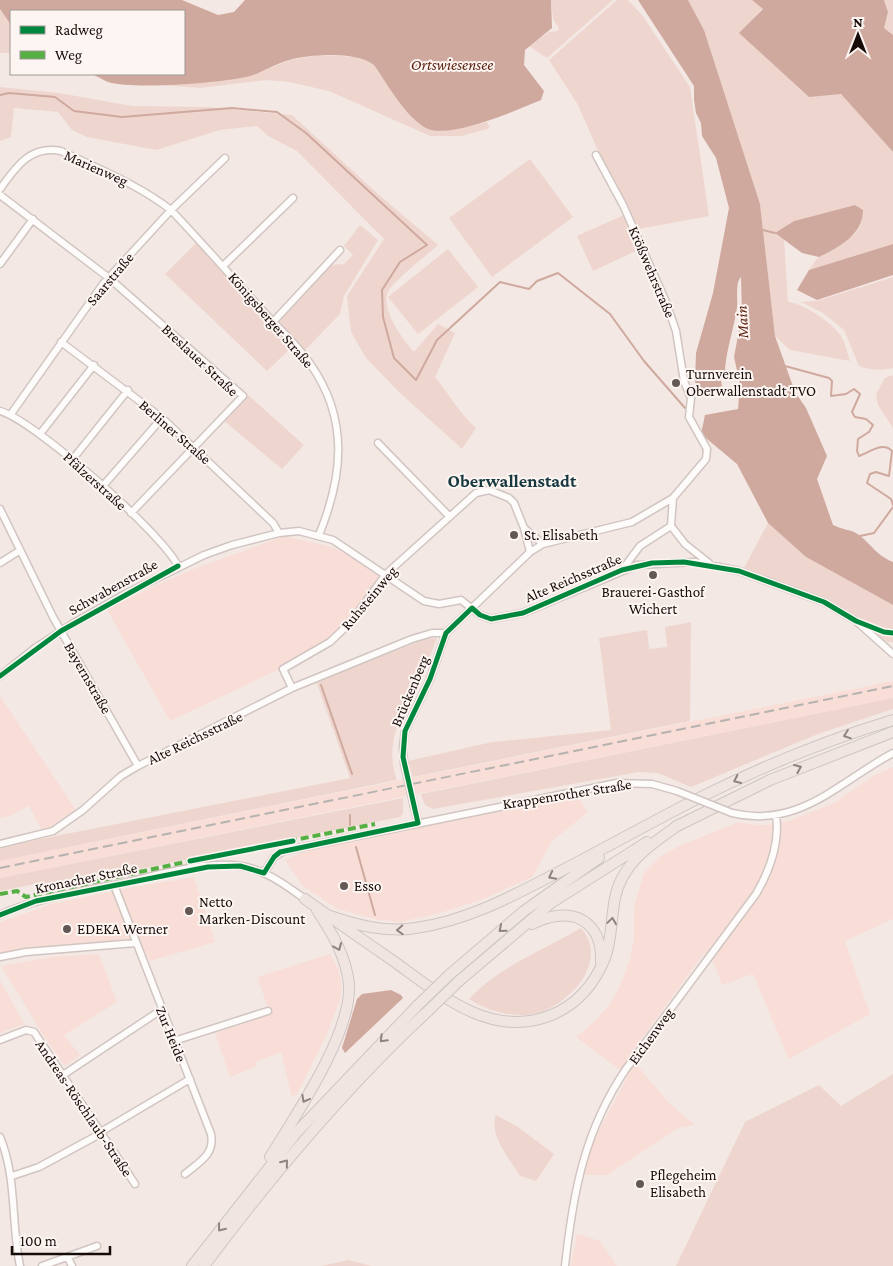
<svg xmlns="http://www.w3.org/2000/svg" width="893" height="1266" font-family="'Crimson Pro',serif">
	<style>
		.built { fill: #f8ded7 }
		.green { fill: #eed6cf }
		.water { fill: #cfa99e }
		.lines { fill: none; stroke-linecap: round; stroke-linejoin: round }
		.stream { stroke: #cfa99e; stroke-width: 2 }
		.minor-casing { stroke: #d1c5c1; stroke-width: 9 }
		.highway-casing { stroke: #cdc6c4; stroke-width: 12 }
		.minor { stroke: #fdfcfb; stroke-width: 6 }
		.highway { stroke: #f1e5e1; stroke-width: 10 }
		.rail { stroke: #b5b2b0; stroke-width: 2; stroke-dasharray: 10 5; stroke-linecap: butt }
		.minor-bridge-casing { stroke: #d1c5c1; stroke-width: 9; stroke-linecap: butt }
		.highway-bridge-casing { stroke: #cdc6c4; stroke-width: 12; stroke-linecap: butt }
		.minor-bridge { stroke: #fdfcfb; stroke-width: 6 }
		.highway-bridge { stroke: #f1e5e1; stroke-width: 10 }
		.quiet { stroke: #55b044; stroke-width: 4; stroke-dasharray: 8 4; stroke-linecap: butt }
		.cycleway-casing { stroke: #fcf5f2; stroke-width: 8 }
		.cycleway { stroke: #00873e; stroke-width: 5 }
		.oneway { stroke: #8f837f }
		.poi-dot { fill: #645855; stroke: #fcf5f2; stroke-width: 2 }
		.labels { text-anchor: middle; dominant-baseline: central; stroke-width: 4; stroke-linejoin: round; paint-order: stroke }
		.street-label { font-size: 15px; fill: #170b08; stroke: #fcf5f2 }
		.poi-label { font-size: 15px; fill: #170b08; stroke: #fcf5f2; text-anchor: start }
		.water-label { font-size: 16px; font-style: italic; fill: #5b1e0d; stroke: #fcf5f2 }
		.quarter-label { font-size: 18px; font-weight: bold; fill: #183840; stroke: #fcf5f2 }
	</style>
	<rect width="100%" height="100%" fill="#f4e8e4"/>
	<!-- built -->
	<path class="built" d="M284 536 328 546 350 555 380 575 348 621 333 636 288 665 170 721 106 608 191 570Z
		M893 681V698L0 878V861Z
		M0 696 76 810 43 832 29 806 10 816 0 818Z
		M893 767V919L845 941 870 1014 789 1059 753 974 722 985 712 958 704 953 629 1056 669 1103 695 1125 678 1128 607 1175H582L595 1138 628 1076 576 1037 594 1022 611 1003 620 986 630 960 634 938V907L644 873 660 857 679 846 739 822 757 825H770L791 820 834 803 873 776Z
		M576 794 588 812 552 841 532 877 486 898 437 914 400 922 375 919 338 909 303 886 285 860 302 852Z
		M194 877 215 942 150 961 139 939 0 954V922L52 904 128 888Z
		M99 954 117 1002 64 1035 80 1055 65 1066 44 1036 1 966 51 957Z
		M330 954 338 968 342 986 340 1000 326 1036 297 1094 292 1098 281 1052 256 1062V1067L230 1077 215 1033 271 1015 257 977Z
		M0 980 24 1024 0 1033Z
		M577 1234 600 1241 617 1266H571Z"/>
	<!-- green -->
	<path class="green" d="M551 0H613L547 58 529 46 549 32 557 31 559 28 553 19Z
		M617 0H628L642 15 690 87 709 216 639 229 599 153 578 105 549 60Z
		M688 0H752L763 8 740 33 841 94 893 152V244L809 270C812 266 815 260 819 257 837 242 863 241 863 210L855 205 794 221 775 233 784 239 788 302C801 302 830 322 838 332 845 340 847 351 850 361L790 350 775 336 760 204 704 30Z
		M884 0H893V35L884 28 888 12Z
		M0 9 11 25V53H0Z
		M319 55 359 57 367 59 374 65 406 111 453 130 487 122 490 128 462 136H430L329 91 289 82 266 80 200 88 160 85 249 76 290 60Z
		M0 87 59 93 132 106 207 107 292 115 378 194 438 245C427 255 396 279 389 290 378 306 403 340 414 352L438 324 455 333 435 377C449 394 459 413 476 428L462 449 399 392 366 358 351 332 347 296 384 239 297 151 268 136 257 126 220 130 156 150 87 137 72 130 58 112 14 108 11 137 0 141Z
		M530 159 573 217 492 277 449 218Z
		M624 215 640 249 593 271 577 236Z
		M360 225 378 240 344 296 340 314 304 351 278 320 330 265 344 264 353 255 344 246Z
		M196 243 292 347 267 371 165 274Z
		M448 249 478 287 418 334 388 297Z
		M893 277V368C882 371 869 370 859 366L844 330 823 313 801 302 817 301Z
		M893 375V428L878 405 876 394 885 378Z
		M247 394 304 445 282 469 223 420Z
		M768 523 806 557 893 605V642H887L842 608 743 570Z
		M691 622 690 721 413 777 408 761 492 742 611 730 599 638 647 630 649 649 667 647 665 627Z
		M437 638C432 651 427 665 420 677 404 709 383 743 397 780L0 861V847L350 778 316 681 426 639Z
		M893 698V709L818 734 691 787 658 773 639 772 433 809 425 805 421 794Z
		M403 798V814L400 817 44 888 41 883 0 891V878Z
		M581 928C612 963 564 1012 527 1015 506 1016 486 1010 469 999 498 967 544 950 581 928Z
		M893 1074V1266H676L745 1122 819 1085 841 1106Z
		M496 1115 518 1127 554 1154 536 1181 520 1176C511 1161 488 1134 496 1115Z
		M348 1260 372 1266H322Z"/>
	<!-- water -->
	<path class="water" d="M0 0H182L218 15 234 12 245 0H551L552 28 525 50 524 65 544 91 541 100C519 109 446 142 424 127 402 112 389 86 374 65 357 51 310 54 289 60 275 64 263 72 250 76 223 83 134 90 108 82 103 80 97 76 91 74H184V11H11V25L0 9Z
		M638 0H688L704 30 760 204 775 336 795 392 806 408 827 456 817 479 833 525C842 530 851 529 859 535 872 545 876 555 893 562V605L806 557 768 523 737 464 701 434 705 415 738 409 740 384 734 357 742 314 741 277C735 283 738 298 737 307 734 330 725 352 725 374L720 376 722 386 701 393 695 382 696 353 713 293 729 208 716 158 702 136 701 123 696 113 694 100V86Z
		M752 0H884L888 12 884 28 893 35V152L841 94 809 97 739 33 763 9Z
		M855 205 863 210C863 235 839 247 819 257L802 253 775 233 794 221Z
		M893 244V275L817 300 797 290 809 270Z
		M391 990 401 995 403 998 345 1053 342 1048 357 999 362 994Z"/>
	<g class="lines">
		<!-- stream -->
		<path class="stream" d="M0 95 9 93 55 97 74 111 122 117 232 108 277 112 306 133 427 245 400 262 382 290 383 317 394 358 416 380 437 340 500 282 529 289 537 281 558 273 610 314 644 361 685 408
			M763 230 775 233
			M785 366 829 378 832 381 831 396 846 394 854 389 860 394 852 412 855 417 866 419 873 425 869 432 858 439 857 451 859 456C870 452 883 441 892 451L889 476 876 472 870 474 867 483 891 499 893 505
			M860 536 874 533 893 507
			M321 685 352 774
			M350 815V825
			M356 847 375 915"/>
		<!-- minor casing -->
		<g class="minor-casing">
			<path id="minor" d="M0 189C16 167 30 145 61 151 99 169 137 184 171 210 202 243 232 277 263 311 279 329 298 345 311 365 349 420 343 476 319 535
				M0 195 109 278 243 396 131 513
				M0 264 33 219
				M223 266 293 198
				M273 322 340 250
				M61 342 162 418 273 523 279 533
				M0 411C34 420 163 534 178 566
				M11 414 103 284 171 210 225 158
				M40 434 94 365
				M378 443 449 516
				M72 460 128 390
				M102 487 162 418
				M0 509 53 617 138 766
				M671 526 685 544 709 563
				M671 526 673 498
				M524 528 530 552
				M0 563 19 551
				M622 570 640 546 671 526
				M0 676 35 648 72 624 127 593 204 555 232 545 279 533 299 531 333 540 424 601 439 604 461 600 480 615 491 619 523 613 637 565 695 562 739 571 824 602 856 621 893 654
				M292 688 283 669 330 642 352 621 386 574 476 493 489 490 509 498 514 503 524 528 543 544
				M404 763 403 747 405 731 430 679 446 633 530 552 543 544 632 522 673 498 706 459 707 449 689 417 691 398 684 381 676 331 666 302 623 205 596 155
				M414 807 418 823
				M732 813C799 829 839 782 893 753
				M0 844 53 831 83 810 121 776 138 766 292 688 412 639 432 633H446
				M264 873 274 857 284 851 617 783 652 784 677 791
				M114 885 211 1134C215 1155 199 1162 185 1174
				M0 915C35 898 76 893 114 885 152 877 203 860 241 866 266 870 285 885 305 899
				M0 957 26 952 136 943
				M0 1040 26 1030 34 1032 135 1184
				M174 1041 268 1011
				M63 1075 161 1010
				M99 1133 190 1079
				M0 1137C17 1178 11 1223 20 1266
				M12 1176 39 1167 100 1134
				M68 1258 72 1266
				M42 1266 97 1246
				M565 1266C573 1193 584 1131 626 1069L756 894C770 870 780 843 776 815"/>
		</g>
		<!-- highway casing -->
		<g class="highway-casing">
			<path id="highway" d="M675 827 770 780 893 732
				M305 899C334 920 363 940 392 960 417 978 443 999 472 1012 527 1036 582 1015 605 958 612 939 611 918 615 898 622 862 653 843 680 824
				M327 915C356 925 385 933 416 928 465 921 509 898 553 875 600 851 646 825 693 801 758 768 824 741 893 720
				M532 924C569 905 603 918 601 963
				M449 975 524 911 599 858
				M459 981 551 903 647 842
				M270 1157C296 1115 352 1033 349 984 346 956 332 933 317 910
				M192 1266 297 1132 418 1005
				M204 1266C272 1175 345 1088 428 1011"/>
		</g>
		<!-- minor -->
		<use href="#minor" class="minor"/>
		<!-- highway -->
		<use href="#highway" class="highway"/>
		<!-- rail -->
		<path class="rail" d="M0 868 893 686"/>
		<!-- minor-bridge casing -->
		<g class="minor-bridge-casing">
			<path id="minor-bridge" d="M404 763 414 807
				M677 791 732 813"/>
		</g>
		<!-- highway-bridge casing -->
		<g class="highway-bridge-casing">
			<path id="highway-bridge" d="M418 1005 449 975
				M428 1011 459 981"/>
		</g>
		<!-- minor-bridge -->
		<use href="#minor-bridge" class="minor-bridge"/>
		<!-- highway-bridge -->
		<use href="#highway-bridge" class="highway-bridge"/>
		<!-- quiet -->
		<path class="quiet" d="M289 841 375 824
			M0 894 17 891 26 897 194 860"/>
		<!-- cycleway casing -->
		<g class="cycleway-casing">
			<path id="cycleway" d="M0 676 61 631 178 566
				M190 861 293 841
				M0 915 36 901 208 867 240 866 264 873 274 857 280 852 418 823 403 757 405 731 430 679 446 633 472 608 480 615 491 619 523 613 622 570 652 563 684 562 739 571 824 602 856 621 884 632 893 633"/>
		</g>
		<!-- cycleway -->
		<use href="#cycleway" class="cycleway"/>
	</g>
	<!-- one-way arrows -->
	<defs><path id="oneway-chevron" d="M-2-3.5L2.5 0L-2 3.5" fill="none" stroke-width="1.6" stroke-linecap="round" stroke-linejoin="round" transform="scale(1.25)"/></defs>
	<g class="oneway">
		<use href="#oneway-chevron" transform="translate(847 735) rotate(161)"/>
		<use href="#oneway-chevron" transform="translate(798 768) rotate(-23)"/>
		<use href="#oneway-chevron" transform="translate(737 780) rotate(155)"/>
		<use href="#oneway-chevron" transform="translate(552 876) rotate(153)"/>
		<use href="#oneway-chevron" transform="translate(612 921) rotate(-82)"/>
		<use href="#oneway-chevron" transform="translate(502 929) rotate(140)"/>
		<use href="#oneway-chevron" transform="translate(400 930) rotate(177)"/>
		<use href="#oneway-chevron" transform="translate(338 947) rotate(67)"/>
		<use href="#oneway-chevron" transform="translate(383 1039) rotate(135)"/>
		<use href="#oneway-chevron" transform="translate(305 1099) rotate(119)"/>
		<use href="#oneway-chevron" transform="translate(285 1163) rotate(-51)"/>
		<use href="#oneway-chevron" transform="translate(221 1228) rotate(128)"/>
	</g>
	<!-- markers -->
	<g class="poi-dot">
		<circle cx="676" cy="383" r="5"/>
		<circle cx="514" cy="535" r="5"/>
		<circle cx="653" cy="575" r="5"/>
		<circle cx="344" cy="886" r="5"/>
		<circle cx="189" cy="911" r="5"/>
		<circle cx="67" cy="929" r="5"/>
		<circle cx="640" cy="1184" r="5"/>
	</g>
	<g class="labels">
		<!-- street labels -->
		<g class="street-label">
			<text transform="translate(96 168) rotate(24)">Marienweg</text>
			<text transform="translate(652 272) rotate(67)">Krößwehrstraße</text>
			<text transform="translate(110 279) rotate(-50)">Saarstraße</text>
			<text transform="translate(271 320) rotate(49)">Königsberger Straße</text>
			<text transform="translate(200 360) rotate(43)">Breslauer Straße</text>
			<text transform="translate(175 432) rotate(41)">Berliner Straße</text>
			<text transform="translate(95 481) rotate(42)">Pfälzerstraße</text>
			<text transform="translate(573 578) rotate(-23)">Alte Reichsstraße</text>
			<text transform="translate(113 587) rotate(-29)">Schwabenstraße</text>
			<text transform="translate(369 598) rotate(-50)">Ruhsteinweg</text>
			<text transform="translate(88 678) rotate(60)">Bayernstraße</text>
			<text transform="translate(410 691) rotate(-67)">Brückenberg</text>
			<text transform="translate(195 738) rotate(-26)">Alte Reichsstraße</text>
			<text transform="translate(567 794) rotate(-9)">Krappenrother Straße</text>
			<text transform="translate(86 878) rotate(-12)">Kronacher Straße</text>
			<text transform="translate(171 1034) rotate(68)">Zur Heide</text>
			<text transform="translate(651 1036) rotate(-54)">Eichenweg</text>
			<text transform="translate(84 1108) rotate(56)">Andreas-Röschlaub-Straße</text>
		</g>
		<!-- poi labels -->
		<g class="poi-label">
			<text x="686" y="374">Turnverein<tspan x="686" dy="17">Oberwallenstadt TVO</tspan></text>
			<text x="524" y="535">St. Elisabeth</text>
			<text x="653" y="592" text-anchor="middle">Brauerei-Gasthof<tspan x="653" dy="17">Wichert</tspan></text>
			<text x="354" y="886">Esso</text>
			<text x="199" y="902">Netto<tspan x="199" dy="17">Marken-Discount</tspan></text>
			<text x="77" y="929">EDEKA Werner</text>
			<text x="650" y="1175">Pflegeheim<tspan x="650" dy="17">Elisabeth</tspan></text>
		</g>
		<!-- water labels -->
		<g class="water-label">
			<text x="452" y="64">Ortswiesensee</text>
			<text transform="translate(742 322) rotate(-93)">Main</text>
		</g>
		<!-- quarter labels -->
		<g class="quarter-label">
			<text x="512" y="481">Oberwallenstadt</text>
		</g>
	</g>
	<!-- legend -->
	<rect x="10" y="10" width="175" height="65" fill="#fcf5f2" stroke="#a09794"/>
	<rect x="20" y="26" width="25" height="8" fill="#00873e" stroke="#a09794"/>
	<text x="55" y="35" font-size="15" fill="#170b08">Radweg</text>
	<rect x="20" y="51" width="25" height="8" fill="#55b044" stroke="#a09794"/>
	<text x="55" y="60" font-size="15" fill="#170b08">Weg</text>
	<!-- north arrow -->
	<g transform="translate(858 35)" stroke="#fcf5f2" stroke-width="4" paint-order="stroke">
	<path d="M0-4L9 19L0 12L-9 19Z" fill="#170b08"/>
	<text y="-8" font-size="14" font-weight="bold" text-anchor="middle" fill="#170b08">N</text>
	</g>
	<!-- scale -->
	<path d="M12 1246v8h98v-8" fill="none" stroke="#170b08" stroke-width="2.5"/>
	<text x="20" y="1246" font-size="15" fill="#170b08" stroke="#fcf5f2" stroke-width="4" paint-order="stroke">100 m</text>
</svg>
